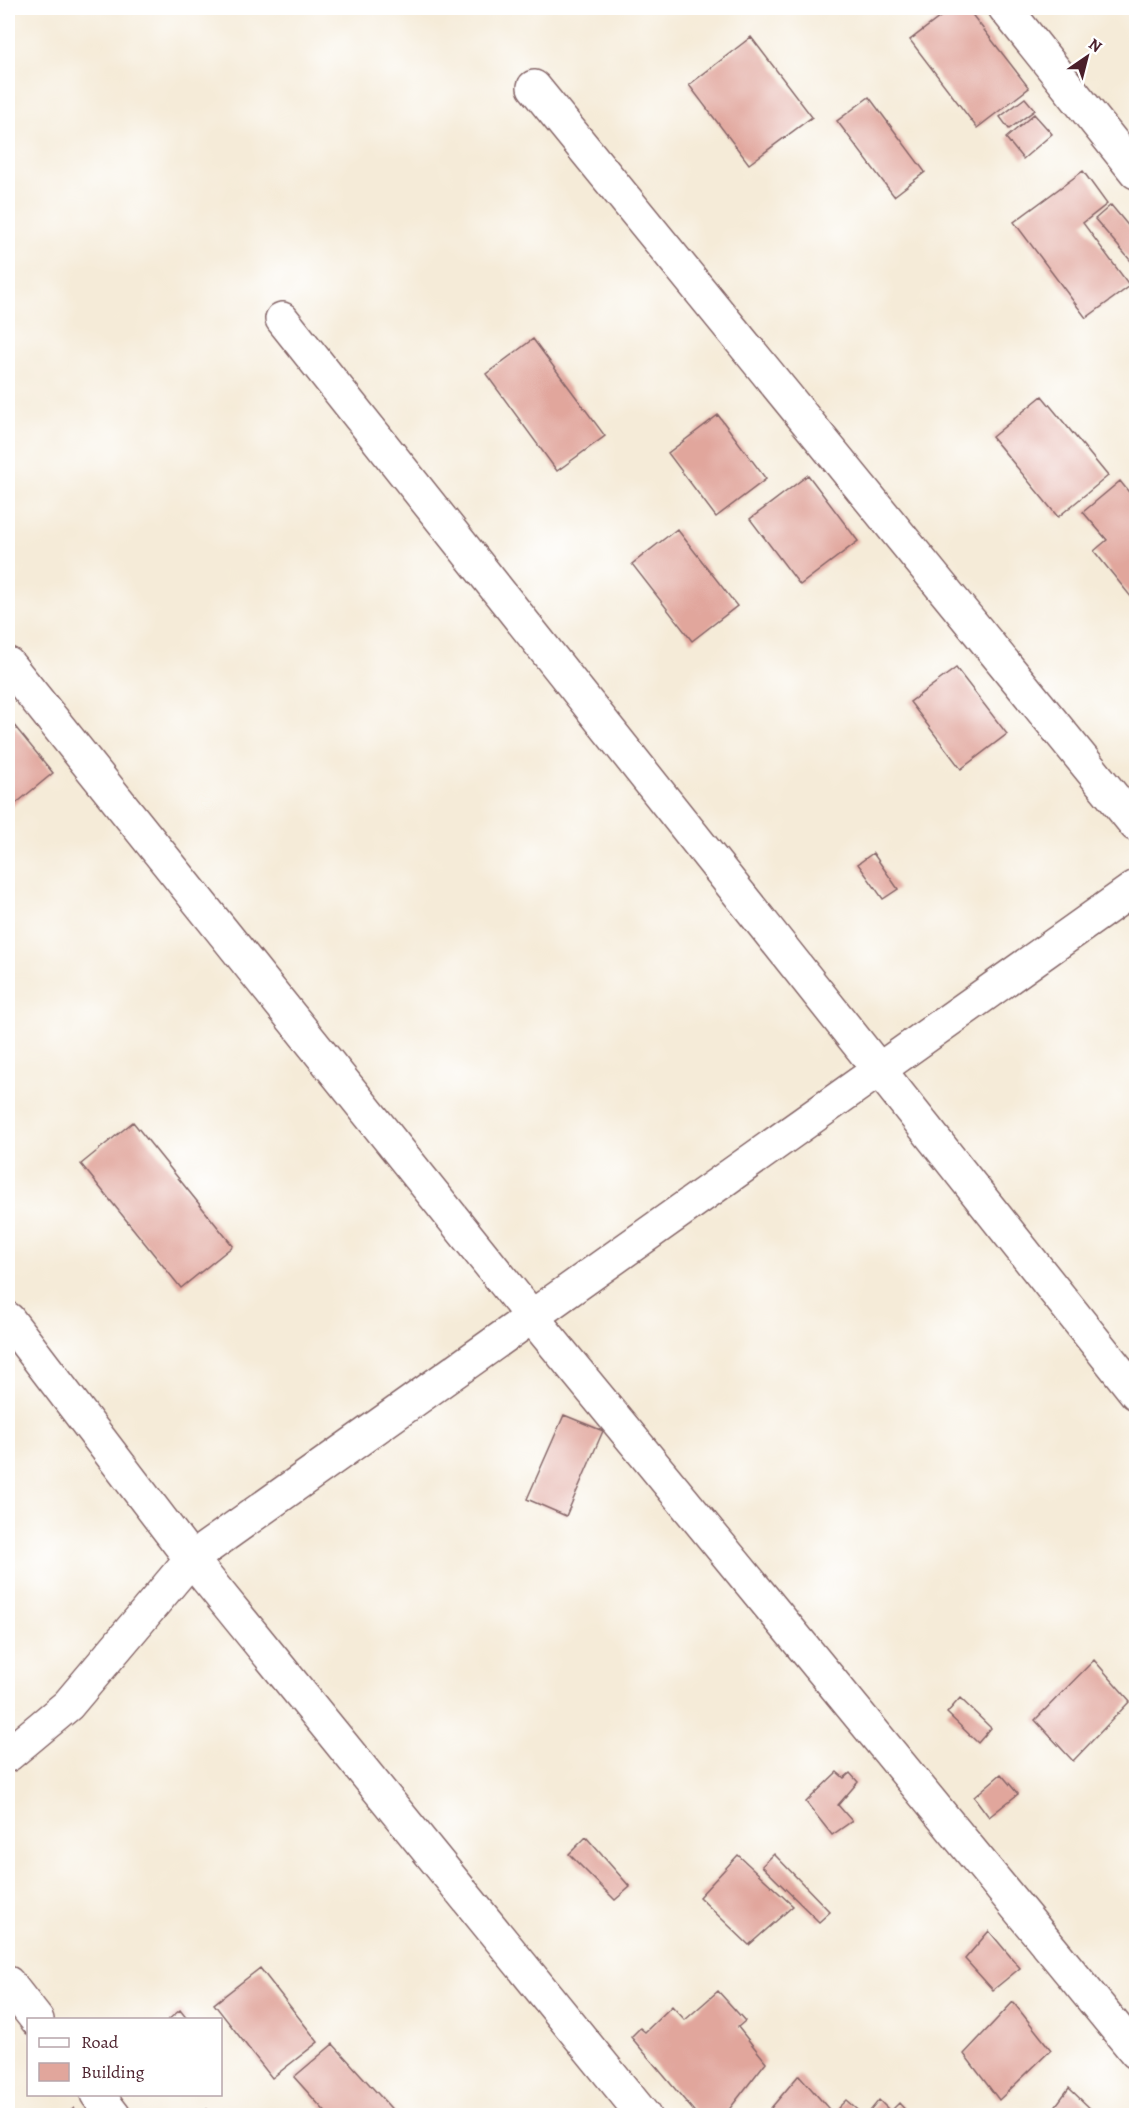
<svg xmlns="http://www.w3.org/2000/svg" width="1144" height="2123" font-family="Alegreya,serif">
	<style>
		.building { fill: #e1a69c }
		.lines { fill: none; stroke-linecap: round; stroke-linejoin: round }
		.minor-casing { stroke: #866668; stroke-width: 36 }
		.tertiary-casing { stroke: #866668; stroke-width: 36 }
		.minor { stroke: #fff; stroke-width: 33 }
		.tertiary { stroke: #fff; stroke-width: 33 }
	</style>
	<rect width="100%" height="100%" fill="#fff"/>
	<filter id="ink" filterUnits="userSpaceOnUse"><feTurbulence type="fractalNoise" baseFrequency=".0167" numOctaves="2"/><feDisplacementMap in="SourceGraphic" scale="12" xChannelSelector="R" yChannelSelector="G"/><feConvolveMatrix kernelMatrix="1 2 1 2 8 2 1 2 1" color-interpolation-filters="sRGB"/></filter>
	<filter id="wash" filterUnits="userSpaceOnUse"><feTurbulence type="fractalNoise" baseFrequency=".008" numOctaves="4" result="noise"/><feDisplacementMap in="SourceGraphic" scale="24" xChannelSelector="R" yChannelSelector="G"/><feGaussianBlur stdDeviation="1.35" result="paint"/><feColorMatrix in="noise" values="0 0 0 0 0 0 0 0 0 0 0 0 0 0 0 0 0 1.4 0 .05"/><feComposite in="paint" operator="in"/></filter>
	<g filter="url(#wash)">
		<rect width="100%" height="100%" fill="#f5ebd8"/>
		<g id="blocks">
			<!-- building -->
			<path class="building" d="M952 8H967L1029 88 977 128 910 40Z
				M751 37 812 117 749 164 689 85Z
				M869 97 925 172 894 196 837 121Z
				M1025 98 1035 110 1009 129 1000 117Z
				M1034 114 1052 134 1023 159 1006 138Z
				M1083 171 1107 204 1083 223 1130 286 1086 318 1014 222Z
				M1111 205 1136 235V267L1095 219Z
				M533 339 605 436 557 471 486 374Z
				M1042 396 1108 476 1058 517 992 437Z
				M718 415 766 479 716 517 668 453Z
				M808 475 858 541 800 585 750 519Z
				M1120 481 1136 501V603L1094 551 1107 540 1083 512Z
				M677 529 737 606 692 641 632 564Z
				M956 668 1007 734 961 769 910 702Z
				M8 718 53 773 8 810Z
				M873 853 898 889 883 899 858 864Z
				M133 1122 233 1246 181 1288 81 1164Z
				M564 1415 603 1431 566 1516 527 1499Z
				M1094 1660 1130 1701 1073 1761 1035 1720Z
				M960 1698 991 1728 978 1743 947 1713Z
				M837 1772 844 1778 850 1773 858 1782 838 1805 852 1821 832 1835 806 1802Z
				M1001 1774 1018 1794 989 1817 974 1797Z
				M586 1837 630 1887 615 1900 569 1854Z
				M774 1854 830 1912 819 1922 762 1866Z
				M738 1855 793 1906 749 1945 699 1897Z
				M989 1931 1020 1968 993 1990 965 1959Z
				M260 1968 318 2042 272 2078 214 2004Z
				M718 1991 745 2021 738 2027 766 2062 724 2116H698L631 2037 640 2028 645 2032 672 2006 685 2020Z
				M1013 2002 1051 2050 999 2100 964 2054Z
				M180 2010 188 2020H168Z
				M333 2044 398 2116H329L294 2077Z
				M799 2075 835 2116H779L771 2108Z
				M1069 2088 1098 2116H1048Z
				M846 2100 864 2116H844L838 2108Z
				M879 2100 888 2109 881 2116H866Z
				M899 2103 911 2116H886Z
				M74 2108 79 2116H64Z
				M207 2109 212 2116H197Z"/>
		</g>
	</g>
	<g filter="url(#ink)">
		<use href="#blocks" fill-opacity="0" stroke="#866668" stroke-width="1.5"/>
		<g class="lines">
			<!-- minor casing -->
			<g class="minor-casing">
				<path id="minor" d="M1005 8 1136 172
					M534 87 1136 825
					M282 319 1136 1393
					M8 664 532 1317 1136 2052
					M8 1319 191 1559 644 2116
					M8 1983 37 2020
					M97 2094 114 2116"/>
			</g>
			<!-- tertiary casing -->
			<g class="tertiary-casing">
				<path id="tertiary" d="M8 1755 68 1705 191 1559 1136 887"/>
			</g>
			<!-- minor -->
			<use href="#minor" class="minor"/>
			<!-- tertiary -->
			<use href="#tertiary" class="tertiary"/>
		</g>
	</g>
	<!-- margin -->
	<rect width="1144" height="2123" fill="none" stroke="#fff" stroke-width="30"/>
	<!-- legend -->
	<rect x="27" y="2018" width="195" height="78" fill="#ffffff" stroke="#b7a5aa" stroke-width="1.5"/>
	<rect x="39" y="2038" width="30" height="9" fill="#ffffff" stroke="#b7a5aa" stroke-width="1.5"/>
	<text x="81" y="2048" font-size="18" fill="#4a1f2b">Road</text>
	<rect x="39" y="2063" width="30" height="18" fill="#e1a69c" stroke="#b7a5aa" stroke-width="1.5"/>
	<text x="81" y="2078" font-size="18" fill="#4a1f2b">Building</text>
	<!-- north arrow -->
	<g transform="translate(1087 57) rotate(35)" stroke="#ffffff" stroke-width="4.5" paint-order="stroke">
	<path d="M0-4.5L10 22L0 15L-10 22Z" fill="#4a1f2b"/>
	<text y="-9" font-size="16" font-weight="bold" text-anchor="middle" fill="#4a1f2b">N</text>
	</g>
</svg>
